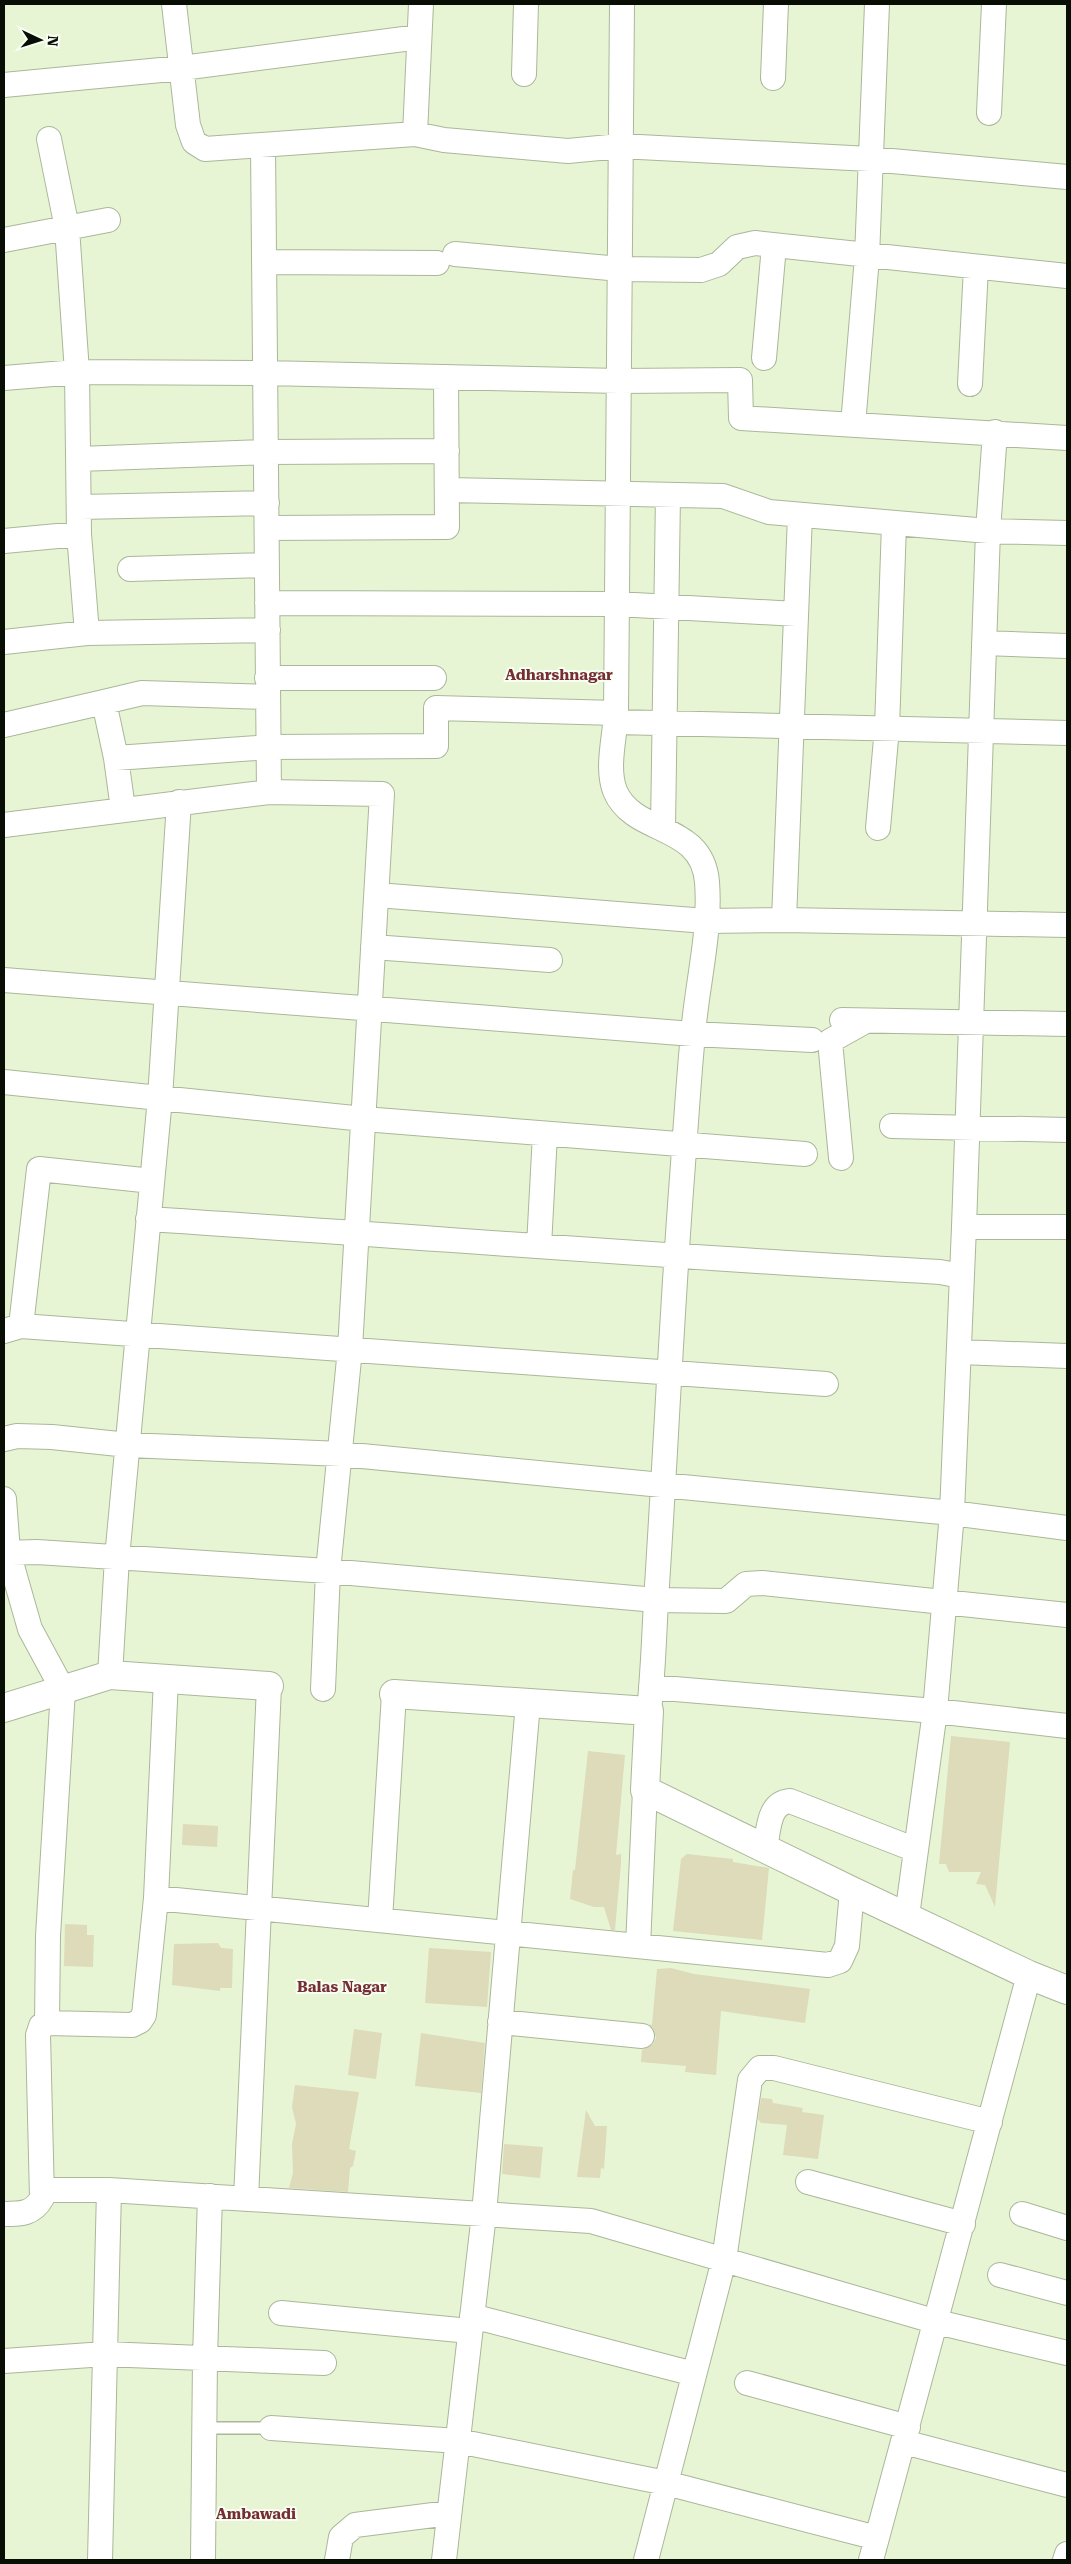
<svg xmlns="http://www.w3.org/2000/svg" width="1071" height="2564" font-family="'Roboto Serif',serif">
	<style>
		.building { fill: #dddbb9 }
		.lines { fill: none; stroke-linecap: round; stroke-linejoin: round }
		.service-casing { stroke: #aab799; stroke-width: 14 }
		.minor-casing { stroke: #aab799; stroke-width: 26 }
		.tertiary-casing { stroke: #aab799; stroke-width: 30 }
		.service { stroke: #fff; stroke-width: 11 }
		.minor { stroke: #fff; stroke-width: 24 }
		.tertiary { stroke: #fff; stroke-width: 28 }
		.labels { text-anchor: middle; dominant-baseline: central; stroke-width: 4; stroke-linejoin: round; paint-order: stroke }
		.neighbourhood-label { font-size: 15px; font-weight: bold; fill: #752e33; stroke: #f9fef2 }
	</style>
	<rect width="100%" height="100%" fill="#e7f5d5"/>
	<!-- building -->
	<path class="building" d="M951 1736 1010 1742 995 1907 985 1885 976 1884 981 1872H949L946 1864H939Z
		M588 1751 625 1755 616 1855 621 1854V1863L615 1930H611L604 1907H594L570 1899 573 1870H575Z
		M183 1824 218 1826 217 1847 182 1845Z
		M687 1854 733 1859V1862L769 1868 762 1940 673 1931 681 1859Z
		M65 1924 87 1925V1935H94L93 1967 64 1966Z
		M218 1943 221 1948 233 1949 232 1988H220V1991L172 1985 174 1944Z
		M429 1948 491 1952 487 2007 425 2003Z
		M671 1968 694 1974 810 1989 805 2023 721 2011 716 2075 685 2072 686 2066 641 2062 642 2050 653 2044 656 2038 654 2030 649 2024 652 2025 657 1969Z
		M354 2029 382 2033 376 2079 348 2075Z
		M421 2033 485 2043 481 2093 415 2086Z
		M295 2085 359 2092 349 2149 356 2151 353 2166 350 2168 348 2192 289 2188 293 2173 292 2144 296 2124 292 2107Z
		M761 2098 772 2099 773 2103 803 2108 802 2112 824 2115 818 2159 783 2155 787 2125 761 2123 758 2119Z
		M586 2110 595 2126H607L604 2169 601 2168 600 2178 577 2177Z
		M504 2144 543 2147 540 2178 502 2174Z"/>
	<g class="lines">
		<!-- service casing -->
		<g class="service-casing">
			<path id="service" d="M204 2428H271"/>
		</g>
		<!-- minor casing -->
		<g class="minor-casing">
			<path id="minor" d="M174 4 188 125 194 142 205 149 415 134 444 140 568 151 620 146 870 159 1067 177
				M622 4 616 713C615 738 606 767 615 791 634 836 702 822 707 882 711 932 697 984 693 1034 688 1086 685 1139 681 1191 671 1328 665 1464 656 1601 654 1638 653 1674 649 1711
				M524 74 526 4
				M773 78 776 4
				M4 85 182 68 419 37
				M989 113 994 4
				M415 134 421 4
				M49 139 67 228 77 372 79 534 87 633
				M263 146 269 792
				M4 240 108 220
				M455 254 620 269 701 270 719 264 737 247 755 243 1067 276
				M265 262 437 263
				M764 358 774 246
				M4 378 77 372 265 373 619 381 740 380 741 418 1067 438
				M970 384 976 267
				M853 425 867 257 877 4
				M79 459 266 452 447 451
				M447 490 723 496 769 512 988 531 1067 533
				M80 507 267 503
				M267 528 447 527 446 377
				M4 541 79 534
				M130 569 267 565
				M267 603 617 604 796 614
				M4 642 87 633 268 630
				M984 643 1067 646
				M267 678H434
				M104 702 142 693 268 697
				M616 722 1067 733
				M4 725 104 702 116 758 123 809
				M116 758 269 747 436 746V708L616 713
				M4 825 269 792 382 794 350 1349 328 1571 323 1689
				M663 828 668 495
				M878 828 887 728 894 524
				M377 895 706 921 784 920 1067 925
				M784 920 800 515
				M373 947 550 960
				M4 980 693 1034 812 1040
				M842 1020 1067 1024
				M4 1082 364 1119 805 1154
				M892 1126 1067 1130
				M841 1158 830 1041 864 1022
				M148 1219C412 1236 676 1258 940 1272L961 1276
				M964 1227H1067
				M539 1246 545 1134
				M21 1326 39 1169 152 1181
				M4 1331 21 1326 826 1384
				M959 1352 1067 1356
				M4 1439 17 1436 52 1437 128 1445 341 1454 952 1513 1067 1528
				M4 1499 8 1552 30 1629 63 1690 48 1936 47 2023
				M4 1553 37 1552 328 1571 656 1600 726 1601 746 1584 762 1583 1067 1615
				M110 1675 117 1558 160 1098 179 802
				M651 1687 935 1711 1067 1726
				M765 1848C769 1829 768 1803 790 1801L916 1850
				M156 1898 828 1965 840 1961 847 1946 852 1891
				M907 1916 935 1711 952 1513 964 1227 988 531 995 432
				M380 1920 394 1694
				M638 1946 645 1790
				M500 2022 642 2036
				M808 2182 963 2224
				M42 2190H109L591 2221 937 2322 1067 2353
				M246 2199 269 1686
				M4 2214C21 2214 33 2214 42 2198L38 2035 41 2026 47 2023 132 2025 140 2021 144 2015 156 1898 166 1679
				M1022 2214 1067 2228
				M1000 2275 1067 2293
				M281 2313 470 2331
				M472 2316 694 2374
				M4 2361 105 2354 324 2363
				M747 2383 908 2427
				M271 2428 458 2441 666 2483 877 2538
				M904 2442 1067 2485
				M100 2560 109 2190
				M203 2560 205 2358 210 2196
				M337 2560 341 2537 355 2525 449 2513
				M444 2560 484 2214 528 1703
				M646 2560 724 2260 750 2080 760 2068H774L990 2122
				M871 2560 1029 1975
				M1065 2560 1067 2554"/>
		</g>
		<!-- tertiary casing -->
		<g class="tertiary-casing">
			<path id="tertiary" d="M394 1694 649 1711 645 1790 852 1891 1029 1975 1067 1990
				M4 1708 110 1675 269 1686"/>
		</g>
		<!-- service -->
		<use href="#service" class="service"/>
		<!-- minor -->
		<use href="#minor" class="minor"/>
		<!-- tertiary -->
		<use href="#tertiary" class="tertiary"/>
	</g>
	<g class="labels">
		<!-- neighbourhood labels -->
		<g class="neighbourhood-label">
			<text x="559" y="675">Adharshnagar</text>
			<text x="342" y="1987">Balas Nagar</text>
			<text x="256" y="2514">Ambawadi</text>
		</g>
	</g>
	<!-- border -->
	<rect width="1071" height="2564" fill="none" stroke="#090e04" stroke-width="10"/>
	<!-- north arrow -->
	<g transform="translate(40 40) rotate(94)" stroke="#f9fef2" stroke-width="4" paint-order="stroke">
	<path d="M0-4L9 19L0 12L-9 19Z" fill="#090e04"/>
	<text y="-8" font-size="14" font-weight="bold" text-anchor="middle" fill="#090e04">N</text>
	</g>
</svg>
